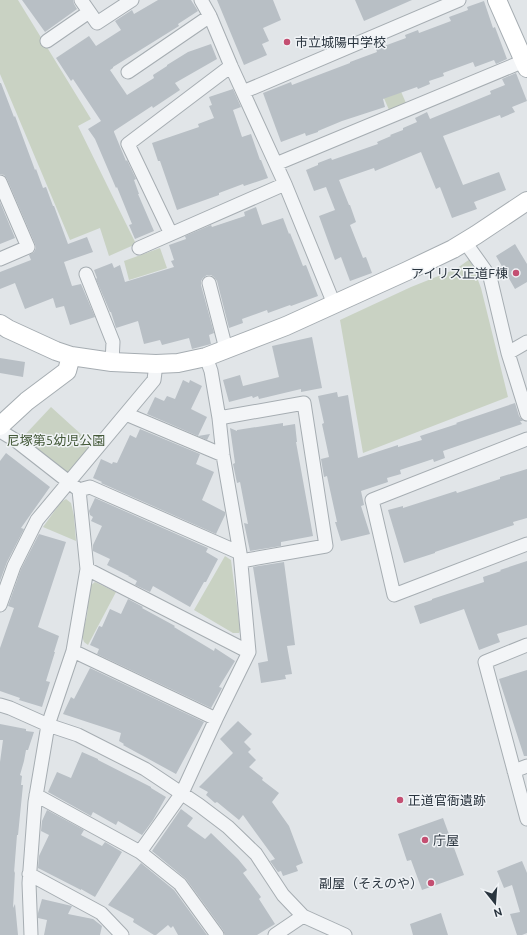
<svg xmlns="http://www.w3.org/2000/svg" width="527" height="935" font-family="Ubuntu,'Noto Sans JP',sans-serif">
	<style>
		.green { fill: #c9d2c3 }
		.building { fill: #b8bfc5 }
		.lines { fill: none; stroke-linecap: round; stroke-linejoin: round }
		.street-casing { stroke: #a6adb2; stroke-width: 15 }
		.secondary-casing { stroke: #a6adb2; stroke-width: 20 }
		.street { stroke: #f3f5f7; stroke-width: 13 }
		.secondary { stroke: #fff; stroke-width: 18 }
		.poi-dot { fill: #c44f72; stroke: #f0f3f6; stroke-width: 1.5 }
		.labels { text-anchor: middle; dominant-baseline: central; stroke-width: 3; stroke-linejoin: round; paint-order: stroke }
		.poi-label { font-size: 13px; fill: #2a353f; stroke: #f0f3f6; text-anchor: start }
		.park-label { font-size: 13px; fill: #445939; stroke: #f0f3f6 }
	</style>
	<rect width="100%" height="100%" fill="#e1e5e8"/>
	<!-- green -->
	<path class="green" d="M0 0H18L91 119 78 126 136 244 109 256 100 228 70 240 0 74Z
		M392 71 406 103 389 110 375 77Z
		M160 248 167 268 129 280 124 261Z
		M470 259 481 288 508 397 363 453 340 320 411 287 456 269Z
		M51 407 94 446 67 474 21 439Z
		M66 499 71 503 74 516 76 541 43 527 61 502Z
		M225 556 231 560 240 629 239 633H233L194 610Z
		M95 582 116 592 88 645 84 642 82 636 87 615 90 586Z"/>
	<!-- building -->
	<path class="building" d="M22 0H73L74 4 77 9 45 32Z
		M158 0H191L198 11 178 24 179 26 113 67V68L110 70 127 95 154 78 153 75 167 66V65L188 52 211 44 217 59 175 83 180 90 153 108 152 106 114 131V132L126 161 127 160 136 179 134 180 139 194H138L154 231 135 239 129 225 132 224 117 187 116 188 95 139 88 129 101 121 73 79 71 81 56 58 89 36 96 46 121 30 115 21 132 10 134 14Z
		M217 0H273L281 20 263 28 269 41 262 44 267 55 244 65Z
		M355 0H412L364 21Z
		M484 1 493 28 495 27 507 59 496 64 494 60 475 67 473 62 443 73 444 76 429 81 430 84 418 89 417 87 383 99 385 107 342 121 318 131V132L306 136 305 133 281 142 263 93 291 82 292 85 350 63V62L377 52 376 49 406 38 405 35 418 30 419 33 451 21 449 17 468 10 467 7Z
		M516 73 527 101 512 107 515 112 501 118 500 115 443 136 463 185 499 172 506 190 474 202 477 209 452 218 440 187 436 189 421 152 375 171 374 168 339 180 349 205H350L356 222 350 225 363 258 366 257 372 273 350 281 341 257 335 260 319 216 335 210 326 187 314 191 306 170 318 165V163L331 158 332 160 378 144 377 142 391 136 390 135 403 130V128L417 122 415 118 427 112 430 119 491 94 490 91 505 85 502 79Z
		M0 83H1L14 117 15 116 35 170 36 169 43 188 46 187 53 206H54L68 244 87 237 93 252 64 262 72 286 81 284 95 317 70 325 64 306 56 308 53 298 25 309 15 283 0 289V272L31 260 29 255 34 252 36 248 35 244 7 179 4 175 0 174Z
		M233 89 241 107 233 110 242 137 251 134 260 160H261L268 178 244 186 243 184 219 193V195L177 210 160 161H158L152 143 199 127 198 124 214 118 209 106 212 105 209 97Z
		M0 202 15 238 0 244Z
		M256 207 262 225 283 218 289 234 290 233 296 248 303 266 306 265 318 296 291 306 290 305 268 313 267 310 242 319 243 323 229 328 217 281 214 277 211 275H207L203 278 201 281V285L214 333 209 335 211 344 192 349 189 338 162 345 160 340 144 344 138 321 116 328 111 312H110L96 279 97 278 94 270 112 263 114 268 120 265 125 282 174 267 171 261 174 260 169 245 186 239 185 236 211 225 212 227 245 216 244 212Z
		M515 244 527 264V282L515 289 496 256Z
		M312 337 322 388 301 392V389L259 399 258 396 253 398 252 396 229 402 223 380 240 375 243 386 279 377 272 346Z
		M0 358 25 362 23 377 0 373Z
		M183 380 189 383 190 380 202 386 191 409 207 417 198 436 210 434 207 440 147 414 155 397 164 401 167 396 175 399Z
		M337 392 338 397 348 395 358 458 398 445V447L422 440 420 436 457 424 456 423 515 403 519 416 523 421H520L522 424 443 451 445 458 434 462 433 459 400 470 401 474 387 478 388 482 361 491 364 505 361 506 370 534 341 541 335 522H337L327 476 324 477 321 459 329 457 322 424 324 423 318 396Z
		M283 423V426L295 424 297 442H296L313 536 281 542V546L250 551 244 523 248 524 240 482 237 483 233 464 235 463 230 428 237 431V430Z
		M140 429 200 454 196 464 214 472 202 500 225 512V515L216 534 101 483 102 482 93 478 101 459 112 464 113 462 117 463 130 435 136 438Z
		M6 453 50 487 21 528 24 529 7 562 0 581V461Z
		M527 469V518L513 522 514 525 479 537 435 552V553L404 563 388 510 403 506V508L456 491 457 493 500 479V477Z
		M95 498 208 548 206 552 218 559 206 582H204L190 607 153 586 150 592 135 585 137 581 128 576H129L107 565 110 559 93 551V545L102 526 91 521 93 517 90 515 89 511Z
		M39 534 66 542 38 627 59 636 54 652H55L46 681 50 682 42 707 19 700 20 698 0 691V648L14 608 8 606 21 569Z
		M527 561V625L497 634 500 642 479 650 464 609 420 624 414 606 432 600V599L484 582 483 577 501 571 500 570Z
		M284 562 295 645 287 646 292 674 285 675 286 679 261 683 258 663 268 661 253 567Z
		M128 599 143 607 142 608 175 626 174 627 214 651 215 648 235 661 219 687 222 688 211 708 97 654 99 649 90 645 99 626 102 627 110 609 121 614Z
		M90 668 204 722 176 774 123 745 124 744 119 741 121 733 63 714 71 697 74 699Z
		M527 670V756H524L499 679Z
		M238 721 252 734 244 742 251 749 248 752 256 760 249 767 263 778 262 780 279 793 272 802 289 826 303 863 296 866 298 871 283 876 281 871 278 872 270 861 275 859 243 815 239 820 217 802 215 803 206 795 208 792 199 787 233 753 220 739Z
		M0 724 26 729V731L34 732 28 750H26L24 761 20 775 22 776 21 785H23L18 835H17L14 873 15 871 13 908 15 904 18 935H0V762L3 740H0Z
		M82 752 98 759V760L151 787V788L166 797 153 820 142 835 118 821 116 825 93 812 91 816 48 792 57 772 71 778Z
		M181 809 193 818 187 826 205 839 211 833 238 859 247 870 243 873 261 897 259 899 275 924 257 935H225L223 930 186 879 152 851Z
		M47 810 84 830 81 835 102 846 105 842 122 852 95 897 81 889V890L38 868 39 856 49 835 41 831 42 821Z
		M443 818 464 875 422 890 411 860 407 861 398 834Z
		M522 861 527 873V933L522 935H517L510 914 520 912 512 885 504 888 497 871Z
		M141 863 174 890 207 935H178L173 926 171 928 168 925 156 935H154L133 922 134 919 108 905Z
		M42 899 72 906 68 914 93 919 102 926 100 935H44L47 920 38 918V913Z
		M441 913 448 935H413L410 924Z"/>
	<g class="lines">
		<!-- street casing -->
		<g class="street-casing">
			<path id="street" d="M81 0 97 23 132 0
				M201 0 210 16 231 66 285 184 334 304
				M47 41 89 12
				M128 72 210 16
				M243 92 459 0
				M276 164 524 61
				M0 182 28 247 0 259
				M171 234 128 144 231 66
				M465 242 490 277 508 353 527 414
				M139 248 285 184
				M86 274 113 342 112 362
				M209 283 226 349
				M508 353 527 342
				M126 414 223 455
				M219 418 304 403 326 546 241 561
				M0 431 15 440 79 490 87 569 73 651 48 725 35 802 29 883 31 935
				M527 439 372 500 394 595 527 544
				M79 490 90 487 240 553
				M87 569 249 652
				M0 605 14 566 37 520 154 380 156 364
				M527 645 485 662 527 819
				M73 651 216 719
				M0 705 10 708 48 725 78 735 145 769 199 805 228 827 256 854 283 895 303 916 345 935
				M514 771 527 766
				M36 795 140 852 180 884 217 935
				M140 852 182 793 216 719 249 652 240 553 223 455 219 418 211 371 206 357
				M29 874 101 913 122 935
				M275 935 303 916"/>
		</g>
		<!-- secondary casing -->
		<g class="secondary-casing">
			<path id="secondary" d="M497 0 527 68
				M0 324 8 329 56 351 71 356 112 362 156 364 178 363 206 357 286 326 407 271 453 249 476 235 527 201
				M0 426 27 401 67 371 71 356"/>
		</g>
		<!-- street -->
		<use href="#street" class="street"/>
		<!-- secondary -->
		<use href="#secondary" class="secondary"/>
	</g>
	<!-- markers -->
	<g class="poi-dot">
		<circle cx="287" cy="42" r="4"/>
		<circle cx="516" cy="273" r="4"/>
		<circle cx="400" cy="800" r="4"/>
		<circle cx="425" cy="840" r="4"/>
		<circle cx="431" cy="883" r="4"/>
	</g>
	<g class="labels">
		<!-- poi labels -->
		<g class="poi-label">
			<text x="295" y="42">市立城陽中学校</text>
			<text x="508" y="273" text-anchor="end">アイリス正道F棟</text>
			<text x="408" y="800">正道官衙遺跡</text>
			<text x="433" y="840">庁屋</text>
			<text x="423" y="883" text-anchor="end">副屋（そえのや）</text>
		</g>
		<!-- park labels -->
		<g class="park-label">
			<text x="56" y="440">尼塚第5幼児公園</text>
		</g>
	</g>
	<!-- north arrow -->
	<g transform="translate(495 903) rotate(163)" stroke="#f0f3f6" stroke-width="3" paint-order="stroke">
	<path d="M0-3L7 15L0 10L-7 15Z" fill="#2a353f"/>
	<text y="-6" font-size="11" font-weight="bold" text-anchor="middle" fill="#2a353f">N</text>
	</g>
</svg>
